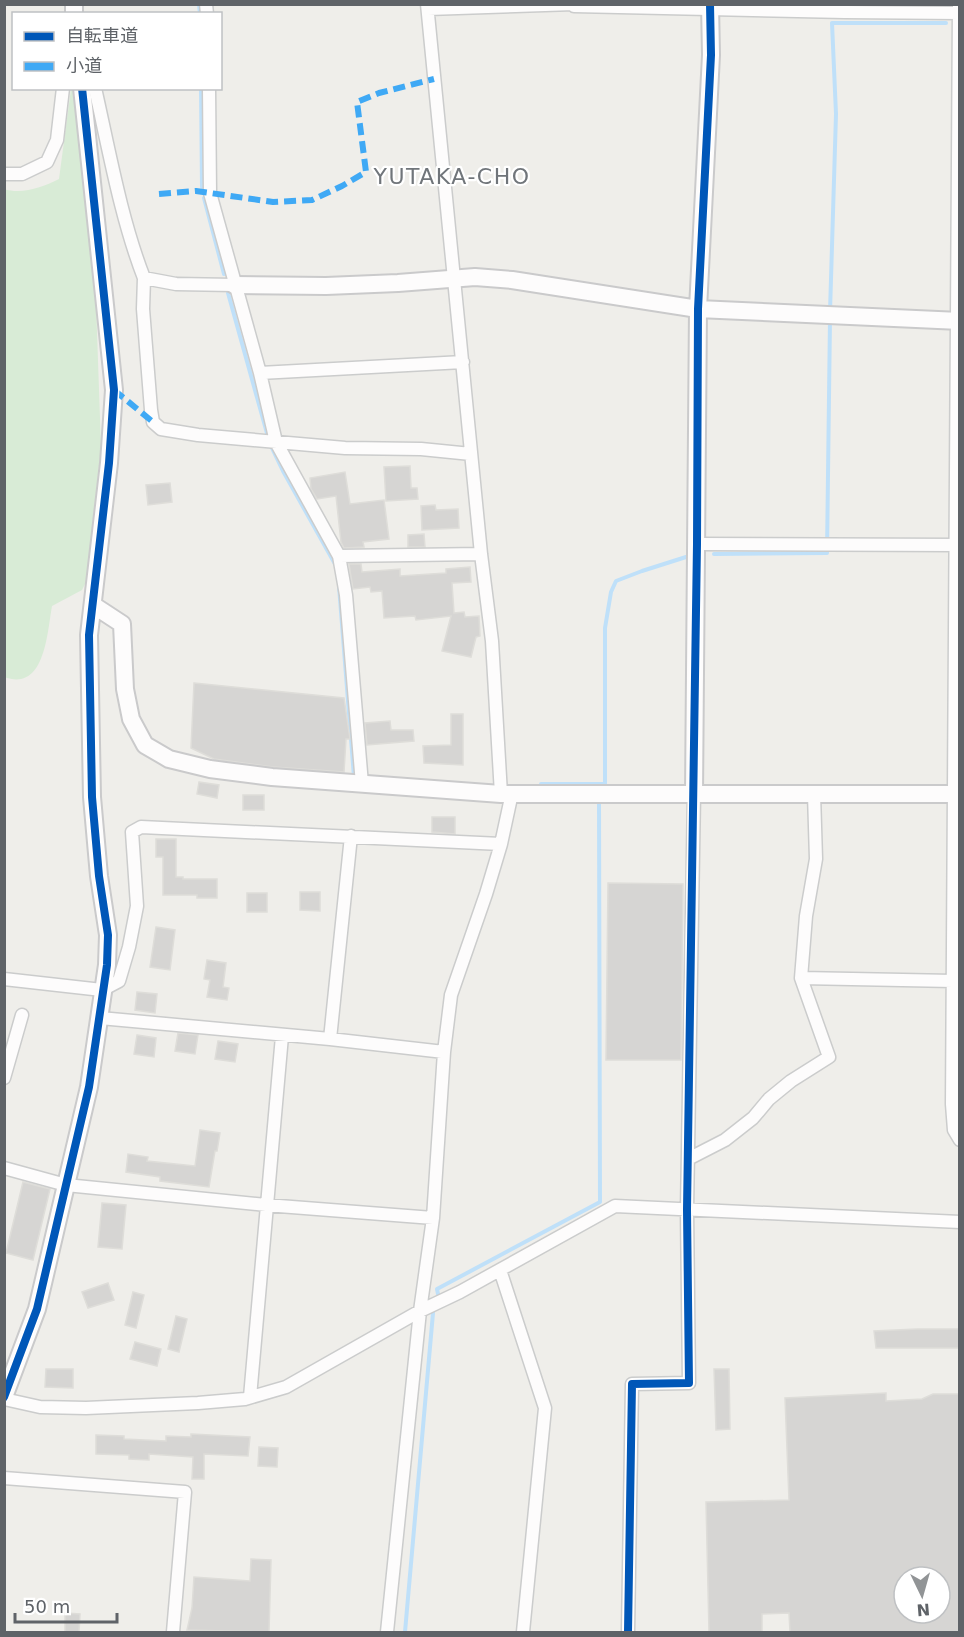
<svg xmlns="http://www.w3.org/2000/svg" width="964" height="1637" font-family="'DejaVu Sans','Noto Sans JP',sans-serif">
	<style>
		.green { fill: #d8ebd6 }
		.lines { fill: none; stroke-linecap: round; stroke-linejoin: round }
		.stream { stroke: #bfe0f9; stroke-width: 4 }
		.building { fill: #d6d5d3; stroke: #deddd9; stroke-width: 1.5; fill-rule: evenodd }
		.street-casing { stroke: #cbcccc; stroke-width: 15 }
		.secondary-casing { stroke: #cacacb; stroke-width: 20 }
		.street { stroke: #fdfcfc; stroke-width: 12 }
		.secondary { stroke: #fdfcfc; stroke-width: 16 }
		.quiet { stroke: #3fa9f5; stroke-width: 6; stroke-dasharray: 12 6; stroke-linecap: butt }
		.cycleway-casing { stroke: #fff; stroke-width: 11 }
		.cycleway { stroke: #0057b8; stroke-width: 8 }
		.labels { text-anchor: middle; dominant-baseline: central; stroke-width: 4.5; stroke-linejoin: round; paint-order: stroke }
		.neighbourhood-label { font-size: 22px; letter-spacing: 1.5px; fill: #70757a; stroke: #fff }
	</style>
	<rect width="100%" height="100%" fill="#efeeea"/>
	<!-- green -->
	<path class="green" d="M71 89H75L96 303 101 447 86 582 82 590 52 606C47 634 45 692 4 677V189C22 195 43 187 59 179Z"/>
	<g class="lines">
		<!-- stream -->
		<path class="stream" d="M199 4 200 14
			M201 88 202 187
			M204 198 224 274
			M228 293 270 444 283 471 335 564
			M830 312 836 114 832 23H946
			M714 554 827 553 830 319
			M339 586 354 777
			M541 784H605V628L611 592 616 581 642 571 686 557
			M438 1294 437 1289 600 1202 599 801
			M405 1632 433 1313"/>
	</g>
	<!-- building -->
	<path class="building" d="M410 466 411 488H417L418 499 386 501 384 467Z
		M345 472 350 504 384 500 389 539 363 542 364 547 344 548 341 542 336 496 317 499 311 489 310 478Z
		M170 483 172 502 148 505 146 485Z
		M435 505 436 510 458 509 459 528 422 530 421 506Z
		M424 534 425 547H408V535Z
		M349 564H361L362 572 400 569V576L446 573V569L470 567 471 582 452 583 454 613 464 612 465 617 479 616 480 636 476 637 471 657 442 651 451 616 416 620 415 616 384 618 382 591 371 592 370 587 353 589Z
		M194 683 344 698 350 739H346L344 772 273 767 214 759 191 748Z
		M451 714H463V765L424 763 423 746 451 745Z
		M390 721 391 730H413L414 741 367 745 365 723Z
		M199 782 219 785 217 798 197 794Z
		M243 795H264V810H243Z
		M432 817H455V834L432 832Z
		M156 839H176V877H183V879H217V898H197V895H163V857H156Z
		M608 883 683 884 681 1060H606Z
		M300 892H320V911L300 910Z
		M247 893H267V912H247Z
		M156 927 175 930 170 970 150 967Z
		M207 960 226 963 223 987 229 988 227 1000 207 997 210 980 204 979Z
		M137 992 157 994 155 1013 135 1010Z
		M178 1033 198 1035 195 1054 175 1051Z
		M137 1035 156 1038 154 1057 134 1054Z
		M218 1041 238 1044 235 1062 215 1059Z
		M200 1130 220 1133 217 1151H215L209 1187 160 1181V1177L126 1172 128 1154 148 1157 147 1161 195 1166Z
		M23 1182 50 1189 33 1260 6 1253Z
		M102 1203 126 1205 122 1249 98 1247Z
		M108 1283 114 1300 88 1308 82 1292Z
		M133 1292 144 1295 136 1328 125 1325Z
		M176 1316 187 1319 179 1352 168 1349Z
		M917 1329H960V1348H876L874 1331Z
		M135 1342 161 1349 157 1366 130 1359Z
		M46 1369H73V1388L45 1387Z
		M714 1369H729L730 1429 716 1430Z
		M886 1393V1401L922 1399 933 1394H960V1632H790L789 1613 762 1614V1632H709L706 1502 789 1500 785 1398ZM904 1577H940V1613H904Z
		M191 1434 250 1437 248 1456 204 1454V1479H192L193 1457 149 1454V1460L129 1459V1455L96 1454V1435L124 1436V1439L166 1441V1436L191 1437Z
		M259 1447 278 1448 277 1467 258 1466Z
		M251 1559 271 1560 269 1632 187 1630 192 1608 194 1577 250 1581Z
		M65 1613 80 1614 79 1632H65Z"/>
	<g class="lines">
		<!-- street casing -->
		<g class="street-casing">
			<path id="street" d="M206 4 207 14
				M427 4 481 554 492 641 501 794
				M959 4 952 1104 954 1130 960 1140
				M574 6 845 12 960 13
				M428 9 574 4
				M95 88C109 150 121 219 144 278L176 284 234 285
				M209 88 210 193 260 373 276 442 339 556 346 595 362 784
				M4 174H22L47 162 57 140 63 88
				M144 278 143 309 151 410 153 422 161 429 198 435 345 448 421 449 471 454
				M260 373 463 362
				M697 544 960 545
				M339 556 481 554
				M801 978 953 981
				M4 979 102 990 119 981 129 947 137 906 132 832 141 827 501 844
				M100 1018 330 1039 444 1052
				M330 1039 351 836
				M4 1078 22 1015
				M688 1159 725 1140 753 1118 769 1099 791 1081 829 1057 801 978 806 916 816 859 814 794
				M4 1168 66 1185 266 1205 433 1218
				M500 1270 545 1408 523 1632
				M250 1397 282 1036
				M4 1399 40 1407 86 1408 198 1403 245 1399 286 1387 420 1311 460 1292 615 1206 960 1222
				M4 1478 185 1492 173 1632
				M387 1632 420 1311 433 1218 444 1052 451 995 486 894 501 844 512 793
				M628 1632 632 1384 689 1383 687 1210 694 794"/>
		</g>
		<!-- secondary casing -->
		<g class="secondary-casing">
			<path id="secondary" d="M74 4V14
				M234 285 326 286 398 283 475 277 512 280 698 309 960 321
				M93 605 122 624 125 689 131 719 145 745 169 759 210 769 272 777 501 794H960
				M694 794 698 309 711 55 710 4
				M4 1397 37 1309 66 1185 89 1087 107 965 108 935 99 876 92 797 89 635 109 463 114 390 82 88"/>
		</g>
		<!-- street -->
		<use href="#street" class="street"/>
		<!-- secondary -->
		<use href="#secondary" class="secondary"/>
		<!-- quiet -->
		<path class="quiet" d="M159 194 196 191 273 202 312 200 342 186 366 172 357 102 379 93 434 79
			M114 390 153 422"/>
		<!-- cycleway casing -->
		<g class="cycleway-casing">
			<path id="cycleway" d="M4 1397 37 1309 66 1185 89 1087 107 965 108 935 99 876 92 797 89 635 109 463 114 390 82 88
				M628 1632 632 1384 689 1383 687 1210 697 544 698 309 711 55 710 4"/>
		</g>
		<!-- cycleway -->
		<use href="#cycleway" class="cycleway"/>
	</g>
	<g class="labels">
		<!-- neighbourhood labels -->
		<g class="neighbourhood-label">
			<text x="452" y="176">YUTAKA-CHO</text>
		</g>
	</g>
	<!-- border -->
	<rect width="964" height="1637" fill="none" stroke="#5f6368" stroke-width="12"/>
	<!-- legend -->
	<rect x="12" y="12" width="210" height="78" fill="#ffffff" stroke="#bfc1c3" stroke-width="1.5"/>
	<rect x="24" y="32" width="30" height="9" fill="#0057b8" stroke="#bfc1c3" stroke-width="1.5"/>
	<text x="66" y="42" font-size="18" fill="#5f6368">自転車道</text>
	<rect x="24" y="62" width="30" height="9" fill="#3fa9f5" stroke="#bfc1c3" stroke-width="1.5"/>
	<text x="66" y="72" font-size="18" fill="#5f6368">小道</text>
	<!-- north arrow -->
	<g transform="translate(922 1595) rotate(175)"><circle r="28" fill="#ffffff" stroke="#bfc1c3" stroke-width="1.5"/>
	<path d="M0-4.5L10 22L0 15L-10 22Z" fill="#919496"/>
	<text y="-9" font-size="16" font-weight="bold" text-anchor="middle" fill="#5f6368">N</text>
	</g>
	<!-- scale -->
	<path d="M15 1613v9h102v-9" fill="none" stroke="#5f6368" stroke-width="3"/>
	<text x="24" y="1613" font-size="18" fill="#5f6368" stroke="#ffffff" stroke-width="4.5" paint-order="stroke">50 m</text>
</svg>
